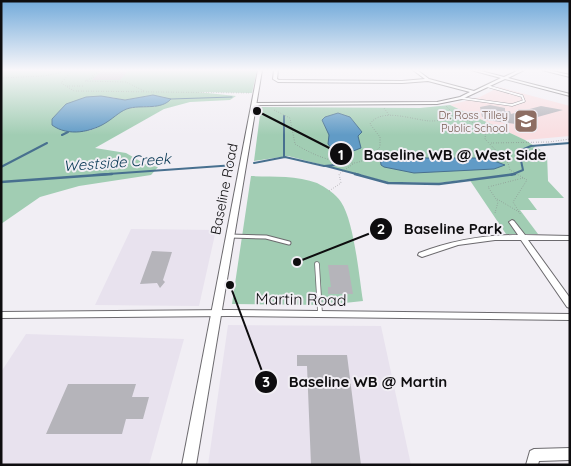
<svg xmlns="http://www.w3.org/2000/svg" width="571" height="466" font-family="Quicksand,sans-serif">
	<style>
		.built { fill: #e8e2ee }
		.education { fill: #f9dee1 }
		.green { fill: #a1cdb3; fill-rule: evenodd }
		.water { fill: #619bc6; stroke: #48708f }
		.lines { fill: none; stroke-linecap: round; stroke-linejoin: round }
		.stream-far2 { stroke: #48708f; stroke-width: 1 }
		.stream-far1 { stroke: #48708f; stroke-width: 2 }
		.stream { stroke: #48708f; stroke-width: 2.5 }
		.building { fill: #b5b4ba }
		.service-far2-casing { stroke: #6c6a6e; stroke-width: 3 }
		.service-far1-casing { stroke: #6c6a6e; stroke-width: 5 }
		.service-casing { stroke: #6c6a6e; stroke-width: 5.5 }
		.minor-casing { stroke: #6c6a6e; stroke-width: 2 }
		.tertiary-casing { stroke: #6c6a6e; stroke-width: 2 }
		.path { stroke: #868488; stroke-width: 1; stroke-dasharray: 0.5 2; stroke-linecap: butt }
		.service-far2 { stroke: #fff; stroke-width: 2 }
		.service-far1 { stroke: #fff; stroke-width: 3 }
		.service { stroke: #fff; stroke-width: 4 }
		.minor { fill: #fff; fill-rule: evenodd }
		.tertiary { fill: #fff; fill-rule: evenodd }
		.labels { text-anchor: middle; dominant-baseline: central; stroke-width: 4; stroke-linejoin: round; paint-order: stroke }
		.far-education-label { font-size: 11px; fill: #785e54; stroke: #f1eef4; text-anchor: end }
		.street-label { font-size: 14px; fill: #0e0d0f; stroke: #f1eef4 }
		.water-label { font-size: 15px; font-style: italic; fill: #053652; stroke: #f1eef4 }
		.near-street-label { font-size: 16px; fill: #0e0d0f; stroke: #f1eef4 }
		.leader { fill: none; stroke: #0e0d0f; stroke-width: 2 }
		.callout-dot { fill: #0e0d0f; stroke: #f1eef4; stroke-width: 2 }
		.mark-label { font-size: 15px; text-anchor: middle; font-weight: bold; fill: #fff }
		.callout-label { font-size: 15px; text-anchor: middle; font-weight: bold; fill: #0e0d0f; stroke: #f1eef4; stroke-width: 4; stroke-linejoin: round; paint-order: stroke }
	</style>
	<rect width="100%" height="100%" fill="#f1eef4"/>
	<!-- built -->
	<path class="built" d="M131 229 216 230 199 306 95 305Z
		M228 325 381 326 411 465H208Z
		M26 334 184 339 149 465H1V372Z"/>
	<!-- education -->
	<path class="education" d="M499 87 570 106V136L525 140 450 105 480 97Z"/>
	<!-- green -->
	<path class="green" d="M1 70H257L252 93 198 92 236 96 230 100 190 102 164 109 95 148 126 153 145 164 158 167 151 175 79 186 40 197 1 224ZM153 95 155 107C145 107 133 106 123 110 110 116 98 133 81 131 72 130 60 123 52 119L67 104 110 97 125 100Z
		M450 105 525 140 547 154 548 181 564 198H528L537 210H520L538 234H506L469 179 439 183 388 182 288 156 254 161 261 107 420 108Z
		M251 176C271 177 297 175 317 183 325 187 336 194 341 202 354 221 359 276 363 301L326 305 232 304Z"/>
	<!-- water -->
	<path class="water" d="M153 95 171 99C161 110 144 105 130 108 121 110 115 117 107 122 92 132 68 137 52 125V119L66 104 86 97 101 96 125 100Z
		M338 113 350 117 362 132 358 136 361 148 348 153 333 150 328 144 329 135 322 120 325 117Z
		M385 156 403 160 416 158H486L505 165 494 169 414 173 384 167 381 165 380 157Z"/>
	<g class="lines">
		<!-- stream-far2 -->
		<path class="stream-far2" d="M171 99 232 97"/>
		<!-- stream-far1 -->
		<path class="stream-far1" d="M284 116V157
			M62 135 68 132
			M254 163 285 157 324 166 335 165
			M326 166 360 175
			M1 167 47 143
			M94 175 235 165
			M511 175 523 170 519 151 531 146 570 143"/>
		<!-- stream -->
		<path class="stream" d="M355 174 388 183 439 184 515 174
			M1 182 112 174"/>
	</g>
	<!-- building -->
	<path class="building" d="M108 70H129L120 80H92L101 71Z
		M490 105 505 108V111H510L511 114 541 106 563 110 523 121 515 120 516 124 486 120 485 117H482L480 107Z
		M152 251 172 252 163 280 165 282 160 288 157 283 140 284Z
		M328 265H348L353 294H328V287H331Z
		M297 355H347L361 465H311L307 366H297Z
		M68 384H136L132 397H149L143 419H126L122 434H46Z"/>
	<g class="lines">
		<!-- service-far2 casing -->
		<g class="service-far2-casing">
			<path id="service-far2" d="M461 98 512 105 524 101 522 96 487 86"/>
		</g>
		<!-- service-far1 casing -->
		<g class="service-far1-casing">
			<path id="service-far1" d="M230 236 266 237 289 243"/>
		</g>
		<!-- service casing -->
		<g class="service-casing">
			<path id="service" d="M317 264 320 313"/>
		</g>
		<!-- minor casing -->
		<g class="minor-casing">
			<path id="minor" d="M274 70H278L277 79 279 80 402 81 425 79 413 70H417L429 79 474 91 501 78 471 70H477L504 77 519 70H524L508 78 570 94V96L505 79 462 99 437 104 253 105 252 104 254 103 437 102 460 97 470 92 428 81 402 83 278 82 273 79Z
				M542 70H548L570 75V77Z
				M512 220 514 221 525 235 570 236V240H528L570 298V308L567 307 521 240H495L458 245 422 257 418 255 419 253C451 241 483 235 518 235L509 222Z
				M229 310 570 314V320L229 316 1 318V312Z
				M570 448V460L539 461 538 465H526L530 451 534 449Z"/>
		</g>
		<!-- tertiary casing -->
		<g class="tertiary-casing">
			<path id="tertiary" d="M258 70H262L196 465H182Z"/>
		</g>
		<!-- path -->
		<path class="path" d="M73 70 61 83 74 91 249 93
			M92 76 101 70
			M94 77 85 81 126 82 144 91
			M1 78 44 76 72 70
			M67 86H83
			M446 106 453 113 451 118
			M384 108 389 115
			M274 110 290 118 295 144C311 154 334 164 354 163 364 162 373 154 380 147V137L370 124C381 107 413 120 430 121 441 121 453 118 465 120 473 122 480 125 486 130L485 139 508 163 510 170 527 180 513 202 521 215
			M491 143 549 142 570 139
			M329 191 341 183 339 174 353 164
			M497 199 519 212
			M495 213 498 202 488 187 523 178"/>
		<!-- service-far2 -->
		<use href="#service-far2" class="service-far2"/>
		<!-- service-far1 -->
		<use href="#service-far1" class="service-far1"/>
		<!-- service -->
		<use href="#service" class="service"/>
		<!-- minor -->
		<use href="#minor" class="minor"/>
		<!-- tertiary -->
		<use href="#tertiary" class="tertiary"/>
	</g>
	<!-- sky -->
	<linearGradient id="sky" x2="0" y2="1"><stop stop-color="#72aada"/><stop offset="0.52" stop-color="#f9f7fa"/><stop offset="1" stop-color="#f9f7fa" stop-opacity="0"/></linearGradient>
	<rect width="571" height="135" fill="url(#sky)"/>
	<!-- icons -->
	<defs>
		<g id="school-square" transform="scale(1.25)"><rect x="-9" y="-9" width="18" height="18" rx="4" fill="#8d6e63" stroke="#f1eef4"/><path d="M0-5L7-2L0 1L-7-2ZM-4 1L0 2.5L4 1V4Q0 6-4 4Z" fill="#fff"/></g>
	</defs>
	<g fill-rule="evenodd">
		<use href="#school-square" x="526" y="121"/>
	</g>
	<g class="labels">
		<!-- far-education labels -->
		<g class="far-education-label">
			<text x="508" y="115">Dr. Ross Tilley<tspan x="508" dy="13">Public School</tspan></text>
		</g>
		<!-- street labels -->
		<g class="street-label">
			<text transform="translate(224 189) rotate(-79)">Baseline Road</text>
		</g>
		<!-- water labels -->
		<g class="water-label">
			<text transform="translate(117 162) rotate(-4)">Westside Creek</text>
		</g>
		<!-- near-street labels -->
		<g class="near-street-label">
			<text transform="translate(301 299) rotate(1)">Martin Road</text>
		</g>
	</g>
	<!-- callouts -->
	<path class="leader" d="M257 111L341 154M297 262L381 229M230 285L266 382"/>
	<g class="callout-dot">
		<circle cx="257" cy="111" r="5"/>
		<circle cx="297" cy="262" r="5"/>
		<circle cx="230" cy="285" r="5"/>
		<circle cx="341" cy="154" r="12"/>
		<circle cx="381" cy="229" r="12"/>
		<circle cx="266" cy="382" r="12"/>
	</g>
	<g class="mark-label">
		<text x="341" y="160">1</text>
		<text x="381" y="234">2</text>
		<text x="266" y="387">3</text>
	</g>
	<g class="callout-label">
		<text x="455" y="160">Baseline WB @ West Side</text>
		<text x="453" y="234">Baseline Park</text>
		<text x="368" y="387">Baseline WB @ Martin</text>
	</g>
	<!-- border -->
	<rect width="571" height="466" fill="none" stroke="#0e0d0f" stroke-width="5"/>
</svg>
